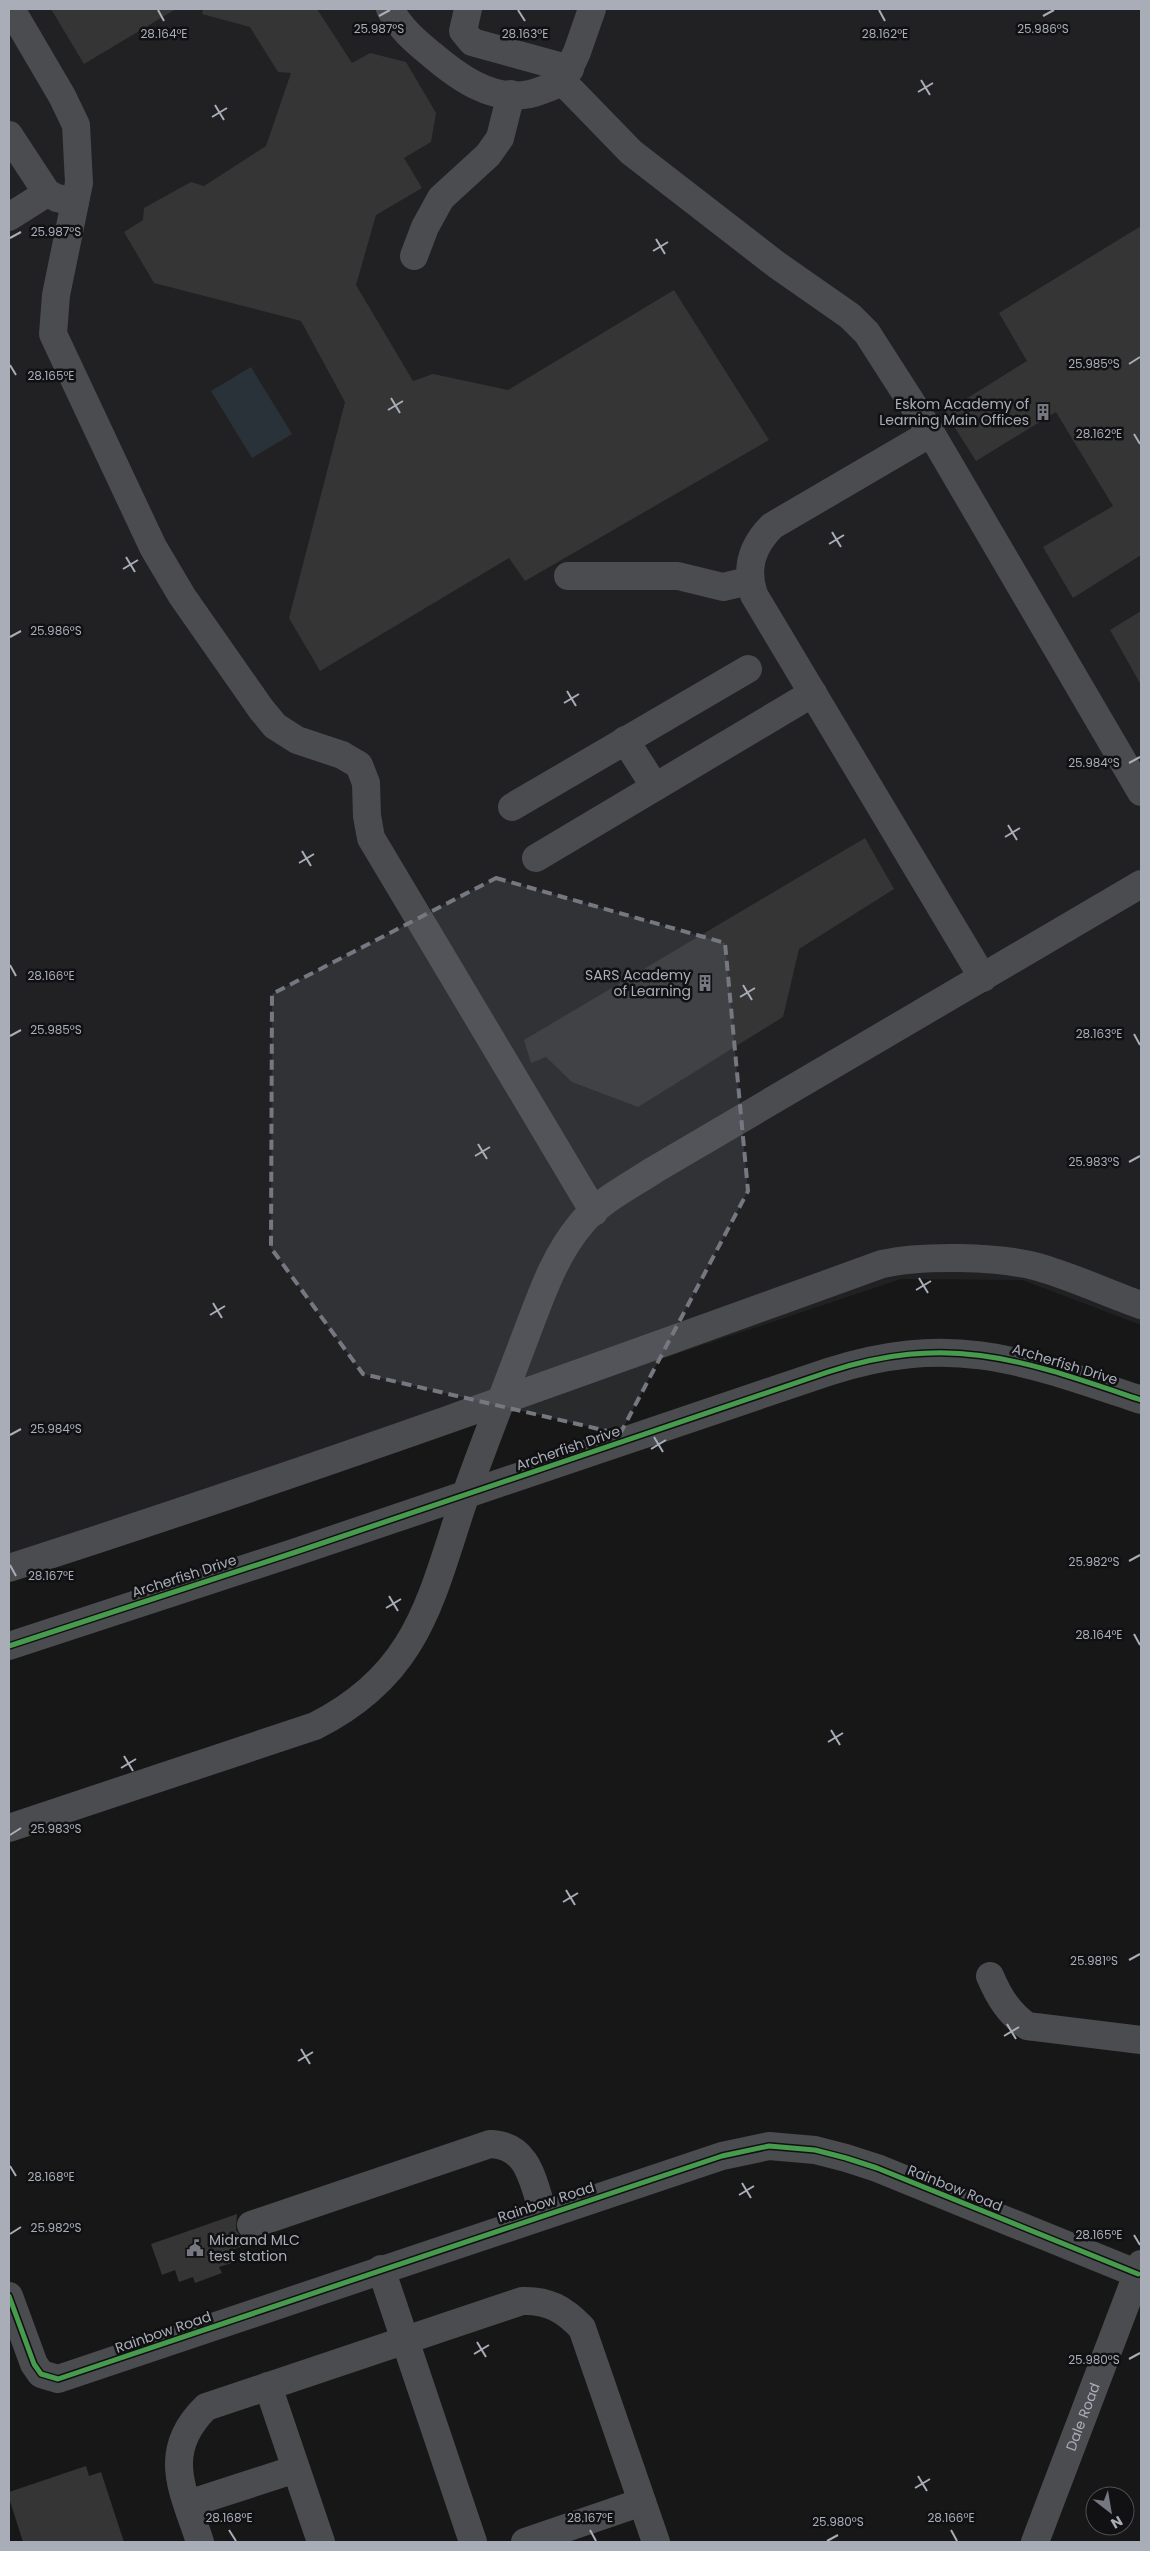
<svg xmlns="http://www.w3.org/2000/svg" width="1150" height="2551" font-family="Poppins,sans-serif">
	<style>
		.built { fill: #212123 }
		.water { fill: #2a3239 }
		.building { fill: #353536 }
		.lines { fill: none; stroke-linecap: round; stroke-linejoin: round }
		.minor { stroke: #4b4c50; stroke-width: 28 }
		.cycleway-casing { stroke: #111113; stroke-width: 8 }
		.cycleway { stroke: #469c4c; stroke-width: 5 }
		.marked { fill: #757880; fill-opacity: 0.2; stroke: #757880; stroke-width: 4; stroke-dasharray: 10 6; stroke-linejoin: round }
		.ticks { fill: none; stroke: #a8adb8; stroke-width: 2 }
		.labels { text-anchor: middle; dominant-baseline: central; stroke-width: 5; stroke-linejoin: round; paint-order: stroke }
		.poi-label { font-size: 14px; fill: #a8adb8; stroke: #111113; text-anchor: end }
		.street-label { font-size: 14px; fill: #a8adb8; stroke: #111113 }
		.ticks-label { font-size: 12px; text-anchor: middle; fill: #a8adb8; stroke: #111113; stroke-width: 5; stroke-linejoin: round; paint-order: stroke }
	</style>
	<rect width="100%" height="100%" fill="#171717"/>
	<!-- built -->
	<path class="built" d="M9 9H1141V1325L1022 1280 901 1279 9 1577Z"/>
	<!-- water -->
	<path class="water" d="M251 367 292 434 252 458 211 391Z"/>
	<!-- building -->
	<path class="building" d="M51 9H176L84 64Z
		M203 9H317L352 63 370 53 406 62 436 113 431 142 404 158 422 188 376 215 356 285 413 381 433 374 508 390 674 290 769 440 525 581 509 558 320 671 289 618 345 402 301 321 154 283 124 232 143 220 144 208 191 182 204 186 266 146 291 73 278 72 250 27 202 14Z
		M1141 226V555L1073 598 1043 547 1113 506 1056 412 976 461 945 412 1027 361 999 313Z
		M1141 611V685L1110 630Z
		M865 838 894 889 799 949 783 1017 638 1107 572 1082 546 1057 531 1063 524 1040Z
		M237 2214 236 2230 247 2244 230 2251 235 2262 219 2267 222 2273 195 2283 193 2277 179 2282 175 2270 162 2275 151 2244Z
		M86 2466 89 2476 101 2472 124 2542H23L9 2498V2492Z"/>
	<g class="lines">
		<!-- minor -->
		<g class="minor">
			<path d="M11 9 62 96 76 125 79 183 56 295 53 334 153 547 182 596 261 709 275 726 297 740 342 755 359 765 366 783 367 816 371 838 594 1212"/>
			<path d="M390 9C400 28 415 41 431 54 458 77 492 102 530 94 542 91 552 86 563 82L577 52 592 9"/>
			<path d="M468 9 463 31 472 42 570 69"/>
			<path d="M563 82 631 152 777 265 850 316 867 333 931 433 1141 792"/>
			<path d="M9 135 47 193 57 198 75 202"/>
			<path d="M9 217 47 193"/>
			<path d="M414 256 425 227 441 198 488 155 500 138 511 94"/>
			<path d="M931 433 772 526C752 546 745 568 754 595L983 978"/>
			<path d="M568 576H678L723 587 749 581"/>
			<path d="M625 740 655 787"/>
			<path d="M512 807 748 669"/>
			<path d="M536 858 813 693"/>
			<path d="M9 1568C302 1474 592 1369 882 1264 922 1255 998 1256 1038 1267 1073 1277 1107 1293 1141 1305"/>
			<path d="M9 1646 296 1552 828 1372C951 1332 1025 1361 1141 1400"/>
			<path d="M9 1828 315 1726C421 1673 431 1595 466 1494 485 1441 506 1388 526 1335 541 1296 554 1256 581 1224 599 1201 630 1186 654 1170L1141 884"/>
			<path d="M990 1976C999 1997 1008 2012 1027 2026L1141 2040"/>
			<path d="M251 2225 490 2144C530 2145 533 2184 544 2215"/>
			<path d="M381 2269 473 2542"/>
			<path d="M9 2296 34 2364 41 2374 58 2379 722 2156 769 2146 815 2150 846 2158 877 2168 1138 2274"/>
			<path d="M268 2386 321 2542"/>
			<path d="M188 2504 296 2469"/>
			<path d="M200 2542C183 2490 160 2452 206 2407L522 2301C548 2300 564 2309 582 2328L656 2542"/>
			<path d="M525 2542 642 2502"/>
			<path id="s1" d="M1035 2542 1141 2264"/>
		</g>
		<!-- cycleway casing -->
		<g class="cycleway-casing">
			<path id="cycleway" d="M9 1646 296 1552 828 1372C951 1332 1025 1361 1141 1400
				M9 2296 34 2364 41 2374 58 2379 722 2156 769 2146 815 2150 846 2158 877 2168 1138 2274"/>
		</g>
		<!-- cycleway -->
		<use href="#cycleway" class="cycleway"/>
	</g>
	<!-- marked area -->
	<path class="marked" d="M496 878 725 943 748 1191 620 1434 363 1374 271 1248 272 994Z"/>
	<!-- ticks -->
	<path class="ticks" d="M158 10 164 21M518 10 525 21M879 10 885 21M379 16 390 10M1043 16 1054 10M921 80 930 95M918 92 933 83M215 105 224 120M212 117 227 108M10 238 21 232M656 239 665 254M653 251 668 242M1129 364 1140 357M10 365 16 375M391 398 400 413M388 410 403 401M1134 434 1140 444M832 532 841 547M829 544 844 535M126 557 135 572M123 569 138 560M10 637 21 631M567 691 576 706M564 703 579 694M1129 763 1140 757M1008 825 1017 840M1005 837 1020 828M302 851 311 866M299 863 314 854M10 965 16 976M743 985 752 1000M740 997 755 988M1134 1034 1140 1045M10 1036 21 1030M478 1144 487 1159M475 1156 490 1147M1129 1162 1140 1156M919 1278 928 1293M916 1290 931 1281M213 1303 222 1318M210 1315 225 1306M10 1435 21 1429M654 1437 663 1452M651 1449 666 1440M1129 1561 1140 1555M10 1565 16 1576M389 1596 398 1611M386 1608 401 1599M1134 1634 1140 1645M831 1730 840 1745M828 1742 843 1733M124 1756 133 1771M121 1768 136 1759M10 1835 21 1828M566 1890 575 1905M563 1902 578 1893M1129 1960 1140 1954M1007 2024 1016 2039M1004 2036 1019 2027M301 2049 310 2064M298 2061 313 2052M10 2166 16 2176M742 2183 751 2198M739 2195 754 2186M10 2234 21 2227M1134 2235 1140 2245M477 2342 486 2357M474 2354 489 2345M1129 2359 1140 2353M918 2476 927 2491M915 2488 930 2479M229 2530 236 2541M590 2530 596 2541M951 2530 957 2541M827 2541 838 2535"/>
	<!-- icons -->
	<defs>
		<g id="building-bare" transform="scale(1.35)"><path d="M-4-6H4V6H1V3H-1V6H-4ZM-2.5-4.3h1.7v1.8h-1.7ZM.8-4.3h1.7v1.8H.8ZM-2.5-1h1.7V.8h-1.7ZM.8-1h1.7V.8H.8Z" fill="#757880" stroke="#111113" stroke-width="2.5" paint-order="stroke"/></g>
		<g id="civic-bare" transform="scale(1.35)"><path d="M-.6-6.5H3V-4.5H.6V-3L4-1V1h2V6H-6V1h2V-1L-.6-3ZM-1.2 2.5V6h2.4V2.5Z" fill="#757880" stroke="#111113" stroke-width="2.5" paint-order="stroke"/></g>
	</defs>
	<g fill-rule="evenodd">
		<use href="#building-bare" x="1043" y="412"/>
		<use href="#building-bare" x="705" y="983"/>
		<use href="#civic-bare" x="195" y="2248"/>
	</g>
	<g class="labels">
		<!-- poi labels -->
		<g class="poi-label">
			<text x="1029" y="404">Eskom Academy of<tspan x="1029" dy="16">Learning Main Offices</tspan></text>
			<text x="691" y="975">SARS Academy<tspan x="691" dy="16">of Learning</tspan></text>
			<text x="209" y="2240" text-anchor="start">Midrand MLC<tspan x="209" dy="16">test station</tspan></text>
		</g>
		<!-- street labels -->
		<g class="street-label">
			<text transform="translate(1065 1364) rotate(17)">Archerfish Drive</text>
			<text transform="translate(568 1448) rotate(-19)">Archerfish Drive</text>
			<text transform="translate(184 1576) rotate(-18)">Archerfish Drive</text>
			<text transform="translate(955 2188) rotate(22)">Rainbow Road</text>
			<text transform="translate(546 2202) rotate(-18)">Rainbow Road</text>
			<text transform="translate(163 2332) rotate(-19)">Rainbow Road</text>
			<text stroke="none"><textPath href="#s1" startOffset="134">Dale Road</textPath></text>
		</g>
	</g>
	<g class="ticks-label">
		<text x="379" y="33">25.987°S</text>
		<text x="1043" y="33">25.986°S</text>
		<text x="164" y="38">28.164°E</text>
		<text x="525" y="38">28.163°E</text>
		<text x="885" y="38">28.162°E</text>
		<text x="56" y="236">25.987°S</text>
		<text x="1094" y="368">25.985°S</text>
		<text x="51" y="380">28.165°E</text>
		<text x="1099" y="438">28.162°E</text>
		<text x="56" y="635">25.986°S</text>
		<text x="1094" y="767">25.984°S</text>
		<text x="51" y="980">28.166°E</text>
		<text x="56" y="1034">25.985°S</text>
		<text x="1099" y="1038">28.163°E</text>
		<text x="1094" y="1166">25.983°S</text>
		<text x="56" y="1433">25.984°S</text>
		<text x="1094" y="1566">25.982°S</text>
		<text x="51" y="1580">28.167°E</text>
		<text x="1099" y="1639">28.164°E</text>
		<text x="56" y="1833">25.983°S</text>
		<text x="1094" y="1965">25.981°S</text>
		<text x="51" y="2181">28.168°E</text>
		<text x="56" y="2232">25.982°S</text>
		<text x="1099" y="2239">28.165°E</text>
		<text x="1094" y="2364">25.980°S</text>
		<text x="229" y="2522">28.168°E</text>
		<text x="590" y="2522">28.167°E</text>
		<text x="951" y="2522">28.166°E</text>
		<text x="838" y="2526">25.980°S</text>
	</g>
	<!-- border -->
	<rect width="1150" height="2551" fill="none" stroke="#a8adb8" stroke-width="20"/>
	<!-- north arrow -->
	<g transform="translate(1110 2511) rotate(149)"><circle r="24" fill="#111113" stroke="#4d4f55"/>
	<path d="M0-4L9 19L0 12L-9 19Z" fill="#757880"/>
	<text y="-8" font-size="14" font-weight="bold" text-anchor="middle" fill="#a8adb8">N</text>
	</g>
</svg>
